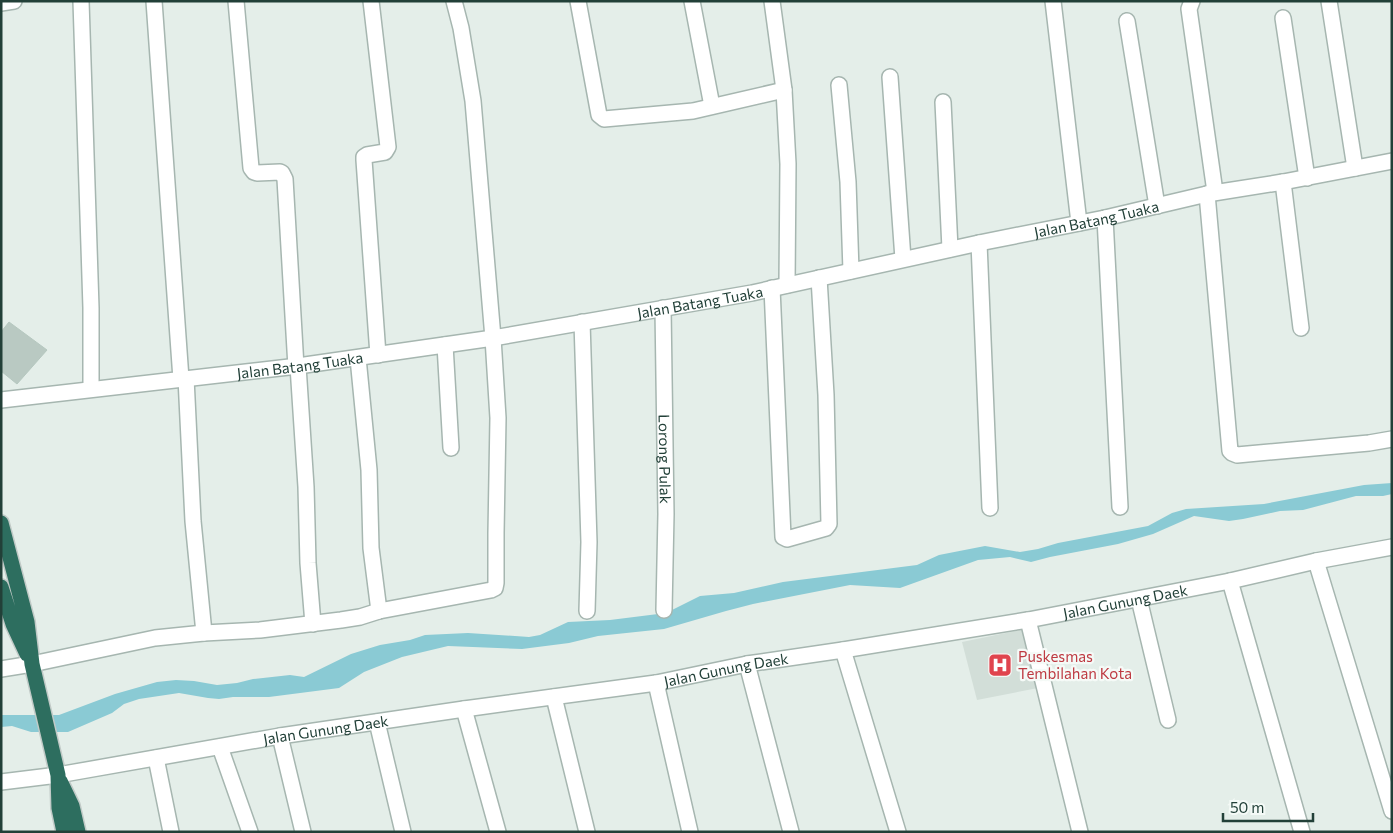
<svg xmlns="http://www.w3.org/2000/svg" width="1393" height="833" font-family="Commissioner,sans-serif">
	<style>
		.built { fill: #d2ded8 }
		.water { fill: #8acad4 }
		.building { fill: #b9c9c2; stroke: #b6c8c0 }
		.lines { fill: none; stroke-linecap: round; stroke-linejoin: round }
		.minor-casing { stroke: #a6b6b0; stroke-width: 18 }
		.highway-casing { stroke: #c1cac7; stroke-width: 18 }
		.minor { stroke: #fff; stroke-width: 15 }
		.highway { stroke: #2d6e5f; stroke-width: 15 }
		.labels { text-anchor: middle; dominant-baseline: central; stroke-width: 4.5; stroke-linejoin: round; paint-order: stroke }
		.street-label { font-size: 15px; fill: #224038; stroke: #f5faf7 }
		.health-label { font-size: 15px; fill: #be3a42; stroke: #f5faf7; text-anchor: start }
	</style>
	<rect width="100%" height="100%" fill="#e4eee9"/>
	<!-- built -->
	<path class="built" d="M1025 629 1038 688 977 700 962 642Z"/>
	<!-- water -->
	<path class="water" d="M1392 483V494L1383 496H1356L1303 510 1280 511 1243 519 1229 521 1194 516 1153 534 1118 544 1050 557 1031 562 1010 557 978 560 900 588 850 585 753 604 726 611 664 629 598 636 569 643 522 649 448 646 402 657 364 672 339 688 269 697H233L219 699 208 698 179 693 139 699 124 704 112 713 68 732H31L12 726 1 727V715H59L115 694 157 682 176 680 194 681 217 685 237 683 253 679 290 675 304 677 351 654 380 645 410 640 425 635 468 633 529 637 540 635 568 622 610 620 666 613 700 596 734 593 783 582 917 565 939 555 985 546 1020 552 1038 549 1058 543 1148 526 1172 513 1186 509 1264 504 1364 485Z"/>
	<!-- building -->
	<path class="building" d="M9 322 47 350 17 384 1 371V332Z"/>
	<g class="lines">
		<!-- minor casing -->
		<g class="minor-casing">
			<g id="minor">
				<path d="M81 1 91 308V389"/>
				<path d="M154 1 181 379"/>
				<path d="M236 1 251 168 254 172 257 173 280 172 282 173 285 179 296 367"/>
				<path d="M371 1 388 147 385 152 367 155 364 157V160L378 355"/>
				<path d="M578 1 599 115 604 119 693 111 784 90"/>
				<path d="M692 1 712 106"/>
				<path d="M772 1 784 90 788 164 787 285"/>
				<path d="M1053 1 1079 223"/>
				<path d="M1192 1 1189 9 1215 192"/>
				<path d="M1329 1 1355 168"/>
				<path d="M1 3 14 1"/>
				<path d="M1283 18 1307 178"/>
				<path d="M1127 21 1157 206"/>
				<path d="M890 77 903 259"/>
				<path d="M839 85 848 182 851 271"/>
				<path d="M943 102 950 249"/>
				<path d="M1283 182 1301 328"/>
				<path d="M1207 194 1230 451 1232 453 1237 455 1369 443 1392 439"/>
				<path d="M1105 218 1120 507"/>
				<path d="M979 243 990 508"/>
				<path d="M772 288 783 537 787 539 826 528 829 524 826 395 819 278"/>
				<path id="s1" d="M663 308 666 514 664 610"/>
				<path d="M582 322 589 542 587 611"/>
				<path d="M445 345 451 448"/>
				<path d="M358 358 369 470 371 548 379 611"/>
				<path d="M298 366 306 487 308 563 313 624"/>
				<path d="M186 378 193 521 204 633"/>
				<path id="s2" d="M1 400 298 366 493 338 752 293 979 243 1105 218 1207 194 1283 182 1392 161"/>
				<path d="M1316 561 1392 811"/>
				<path d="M1230 581 1302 832"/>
				<path d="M1139 599 1168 720"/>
				<path d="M1028 620 1080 832"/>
				<path d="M843 650 898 832"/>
				<path d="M747 664 791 832"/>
				<path d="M1 669 32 664 155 638 204 633 260 630 341 620 360 617 379 611 491 590 495 588 496 583V533L498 418 493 338 473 101 461 28 454 1"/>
				<path d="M656 683 690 832"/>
				<path d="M554 697 587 832"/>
				<path d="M464 709 498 832"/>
				<path d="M377 722 403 832"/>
				<path d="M280 736 303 832"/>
				<path d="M220 747 250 832"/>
				<path d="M156 758 171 832"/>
				<path id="s3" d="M1 782 58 775 280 736 464 709 656 683 747 664 843 650 1028 620 1230 581 1316 561 1392 547"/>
			</g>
		</g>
		<!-- highway casing -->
		<g class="highway-casing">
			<path id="highway" d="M1 523 27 622 32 664 58 775 59 808 64 832
				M1 587 13 624 27 654
				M60 781 72 806 78 832"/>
		</g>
		<!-- minor -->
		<use href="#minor" class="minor"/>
		<!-- highway -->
		<use href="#highway" class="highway"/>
	</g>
	<!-- icons -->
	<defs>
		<g id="hospital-square" transform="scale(1.25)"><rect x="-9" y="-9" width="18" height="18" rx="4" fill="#e0444e" stroke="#f5faf7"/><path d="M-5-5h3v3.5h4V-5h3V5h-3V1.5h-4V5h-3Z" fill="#fff"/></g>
	</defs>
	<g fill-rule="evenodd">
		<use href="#hospital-square" x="1000" y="665"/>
	</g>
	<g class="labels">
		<!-- street labels -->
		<g class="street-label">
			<text stroke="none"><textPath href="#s2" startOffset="1111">Jalan Batang Tuaka</textPath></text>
			<text stroke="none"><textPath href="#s2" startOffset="706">Jalan Batang Tuaka</textPath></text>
			<text stroke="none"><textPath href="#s2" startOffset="301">Jalan Batang Tuaka</textPath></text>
			<text stroke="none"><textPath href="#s1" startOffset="151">Lorong Pulak</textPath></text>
			<text stroke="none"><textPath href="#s3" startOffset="1139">Jalan Gunung Daek</textPath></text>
			<text stroke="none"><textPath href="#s3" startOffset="734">Jalan Gunung Daek</textPath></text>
			<text stroke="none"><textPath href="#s3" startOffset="329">Jalan Gunung Daek</textPath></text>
		</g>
		<!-- health labels -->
		<g class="health-label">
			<text x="1018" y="656">Puskesmas<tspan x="1018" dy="17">Tembilahan Kota</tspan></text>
		</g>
	</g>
	<!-- border -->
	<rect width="1393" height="833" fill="none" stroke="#224038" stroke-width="5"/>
	<!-- scale -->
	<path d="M1223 813v8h90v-8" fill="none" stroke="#224038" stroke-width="2.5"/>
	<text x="1230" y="813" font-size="15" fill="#224038" stroke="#f5faf7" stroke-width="4" paint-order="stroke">50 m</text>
</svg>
